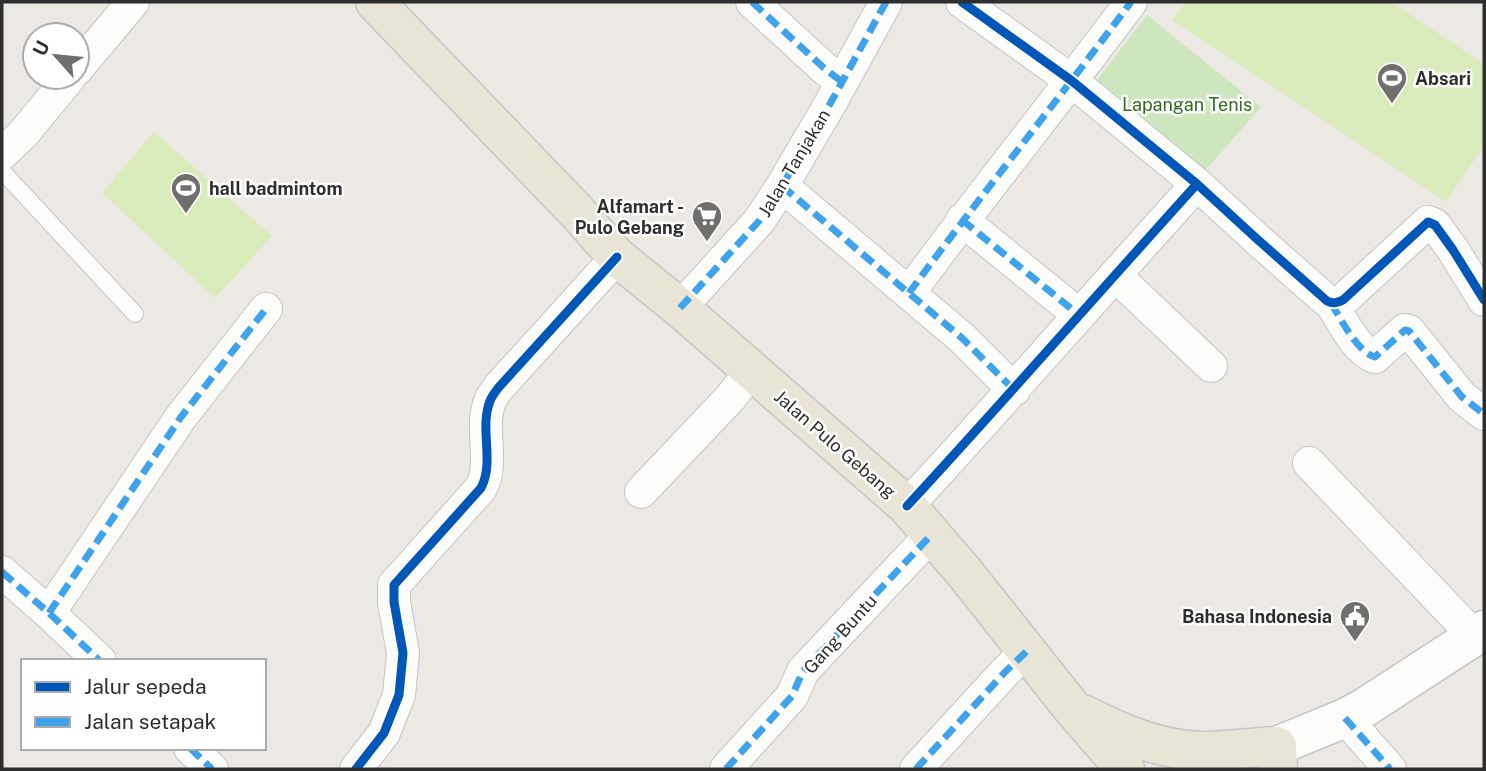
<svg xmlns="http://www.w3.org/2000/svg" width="1486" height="771" font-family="'Public Sans',sans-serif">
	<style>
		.green { fill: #cee6be }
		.pitch { fill: #d9eabb }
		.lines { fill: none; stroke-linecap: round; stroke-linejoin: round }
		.lane-casing { stroke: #c5c4c5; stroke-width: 18 }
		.street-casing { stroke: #c5c4c5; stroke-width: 34 }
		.secondary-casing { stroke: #c5c4c5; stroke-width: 41 }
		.primary-casing { stroke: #c6c5c4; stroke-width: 41 }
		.lane { stroke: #fcfcfb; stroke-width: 16 }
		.street { stroke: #fcfcfb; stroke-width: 32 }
		.secondary { stroke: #fcfcfb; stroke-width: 38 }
		.primary { stroke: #e8e4d6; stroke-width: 38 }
		.quiet { stroke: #3ea3eb; stroke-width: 7; stroke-dasharray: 14 7; stroke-linecap: butt }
		.cycleway-casing { stroke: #fff; stroke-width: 13 }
		.cycleway { stroke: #0057b8; stroke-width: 9 }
		.labels { text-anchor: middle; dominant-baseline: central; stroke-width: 5; stroke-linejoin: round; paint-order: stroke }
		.poi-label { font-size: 18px; font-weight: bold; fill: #2e2e2e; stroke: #fff; text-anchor: start }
		.park-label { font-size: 18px; fill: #2c6e1b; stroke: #fff }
		.street-label { font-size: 18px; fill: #2e2e2e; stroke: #fff }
	</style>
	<rect width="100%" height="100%" fill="#ece8e4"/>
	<!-- green -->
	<path class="green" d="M1147 15 1261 107 1202 174 1094 84Z"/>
	<!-- pitch -->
	<path class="pitch" d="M1186 2H1391L1484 64V146L1446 202 1172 20Z
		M154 132 272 236 215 298 102 193Z"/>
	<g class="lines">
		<!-- lane casing -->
		<g class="lane-casing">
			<path id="lane" d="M2 171 135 314"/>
		</g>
		<!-- street casing -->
		<g class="street-casing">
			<path id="street" d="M752 2 824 68 842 82
				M962 2 1072 81 1197 184 1257 239 1327 301C1333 304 1337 303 1343 300L1428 222 1435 225 1453 250 1484 300
				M77 69 133 2
				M2 154 23 134 70 77
				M782 186 962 338 1014 390
				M962 220 1079 315
				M1115 275 1211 366
				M909 293C981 195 1058 100 1131 2
				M1331 303C1341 319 1357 352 1375 357L1405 330 1409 331 1462 397 1484 414
				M680 308 759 221 782 186 830 104 886 2
				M1309 463 1475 637
				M641 492 731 397 751 371
				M907 506C1005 400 1100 291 1197 184
				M2 572 49 613 100 661
				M49 613 181 417 266 309
				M1345 718 1390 769
				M190 748 212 769
				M356 769 384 733 399 695 403 653 394 602V585L481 488C495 461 479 429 490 401 492 396 496 391 499 387L617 257
				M726 769 792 696 803 671 932 534
				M916 769 1006 671 1027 651"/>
		</g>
		<!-- secondary casing -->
		<g class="secondary-casing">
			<path id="secondary" d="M1277 746 1345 718 1364 708 1484 630"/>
		</g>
		<!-- primary casing -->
		<g class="primary-casing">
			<path id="primary" d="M375 2 578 213 617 257 680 308 907 506 964 572 1072 708 1125 769
				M1083 714C1120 733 1159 750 1201 751 1226 751 1252 747 1277 746L1278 769"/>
		</g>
		<!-- lane -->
		<use href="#lane" class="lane"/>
		<!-- street -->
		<use href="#street" class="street"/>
		<!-- secondary -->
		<use href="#secondary" class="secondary"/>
		<!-- primary -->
		<use href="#primary" class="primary"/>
		<!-- quiet -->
		<path class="quiet" d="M752 2 824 68 842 82
			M782 186 962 338 1014 390
			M962 220 1079 315
			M909 293C981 195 1058 100 1131 2
			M1331 303C1341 319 1357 352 1375 357L1405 330 1409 331 1462 397 1484 414
			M680 308 759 221 782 186 830 104 886 2
			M2 572 49 613 100 661
			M49 613 181 417 266 309
			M1345 718 1390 769
			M190 748 212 769
			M726 769 792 696 803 671 932 534
			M916 769 1006 671 1027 651"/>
		<!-- cycleway casing -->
		<g class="cycleway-casing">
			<path id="cycleway" d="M962 2 1072 81 1197 184 1257 239 1327 301C1333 304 1337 303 1343 300L1428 222 1435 225 1453 250 1484 300
				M907 506C1005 400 1100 291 1197 184
				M356 769 384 733 399 695 403 653 394 602V585L481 488C495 461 479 429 490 401 492 396 496 391 499 387L617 257"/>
		</g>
		<!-- cycleway -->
		<use href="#cycleway" class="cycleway"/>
	</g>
	<!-- icons -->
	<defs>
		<g id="stadium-pin" transform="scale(1.575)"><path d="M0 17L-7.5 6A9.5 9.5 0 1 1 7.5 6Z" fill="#706f6e" stroke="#fff"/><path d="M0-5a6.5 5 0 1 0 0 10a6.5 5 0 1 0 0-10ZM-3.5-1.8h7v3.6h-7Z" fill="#fff"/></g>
		<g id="supermarket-pin" transform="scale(1.575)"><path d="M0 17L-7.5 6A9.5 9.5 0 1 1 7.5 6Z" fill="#706f6e" stroke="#fff"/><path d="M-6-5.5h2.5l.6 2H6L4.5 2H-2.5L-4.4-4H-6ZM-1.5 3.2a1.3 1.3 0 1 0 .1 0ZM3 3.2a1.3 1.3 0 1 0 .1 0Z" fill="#fff"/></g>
		<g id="civic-pin" transform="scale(1.575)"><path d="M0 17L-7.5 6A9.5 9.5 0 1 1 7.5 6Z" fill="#706f6e" stroke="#fff"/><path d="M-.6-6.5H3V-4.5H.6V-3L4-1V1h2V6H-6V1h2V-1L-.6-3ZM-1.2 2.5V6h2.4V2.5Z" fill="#fff"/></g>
	</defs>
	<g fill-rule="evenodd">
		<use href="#stadium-pin" x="1392" y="78"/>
		<use href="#stadium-pin" x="186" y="188"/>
		<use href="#supermarket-pin" x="707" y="216"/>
		<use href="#civic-pin" x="1355" y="616"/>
	</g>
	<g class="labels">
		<!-- poi labels -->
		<g class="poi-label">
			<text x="1415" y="78">Absari</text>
			<text x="209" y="188">hall badmintom</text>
			<text x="684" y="206" text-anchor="end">Alfamart -<tspan x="684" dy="21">Pulo Gebang</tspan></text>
			<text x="1332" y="616" text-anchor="end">Bahasa Indonesia</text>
		</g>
		<!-- park labels -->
		<g class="park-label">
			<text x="1187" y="104">Lapangan Tenis</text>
		</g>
		<!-- street labels -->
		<g class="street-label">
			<text transform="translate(794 163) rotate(-59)">Jalan Tanjakan</text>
			<text transform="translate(835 444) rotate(41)">Jalan Pulo Gebang</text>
			<text transform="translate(840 634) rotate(-48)">Gang Buntu</text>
		</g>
	</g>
	<!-- border -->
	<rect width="1486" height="771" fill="none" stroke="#2e2e2e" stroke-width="7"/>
	<!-- legend -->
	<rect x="21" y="659" width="245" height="91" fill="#ffffff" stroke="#ababab" stroke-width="2"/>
	<rect x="35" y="682" width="35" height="10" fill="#0057b8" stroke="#ababab" stroke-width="2"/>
	<text x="84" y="694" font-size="21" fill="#2e2e2e">Jalur sepeda</text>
	<rect x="35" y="717" width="35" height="10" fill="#3ea3eb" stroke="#ababab" stroke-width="2"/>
	<text x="84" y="729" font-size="21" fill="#2e2e2e">Jalan setapak</text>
	<!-- north arrow -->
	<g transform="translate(56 56) rotate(297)"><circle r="33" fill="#ffffff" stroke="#ababab" stroke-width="2"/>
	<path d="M0-5L12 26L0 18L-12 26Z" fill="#706f6e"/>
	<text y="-10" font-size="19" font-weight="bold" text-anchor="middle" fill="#2e2e2e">U</text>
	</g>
</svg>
